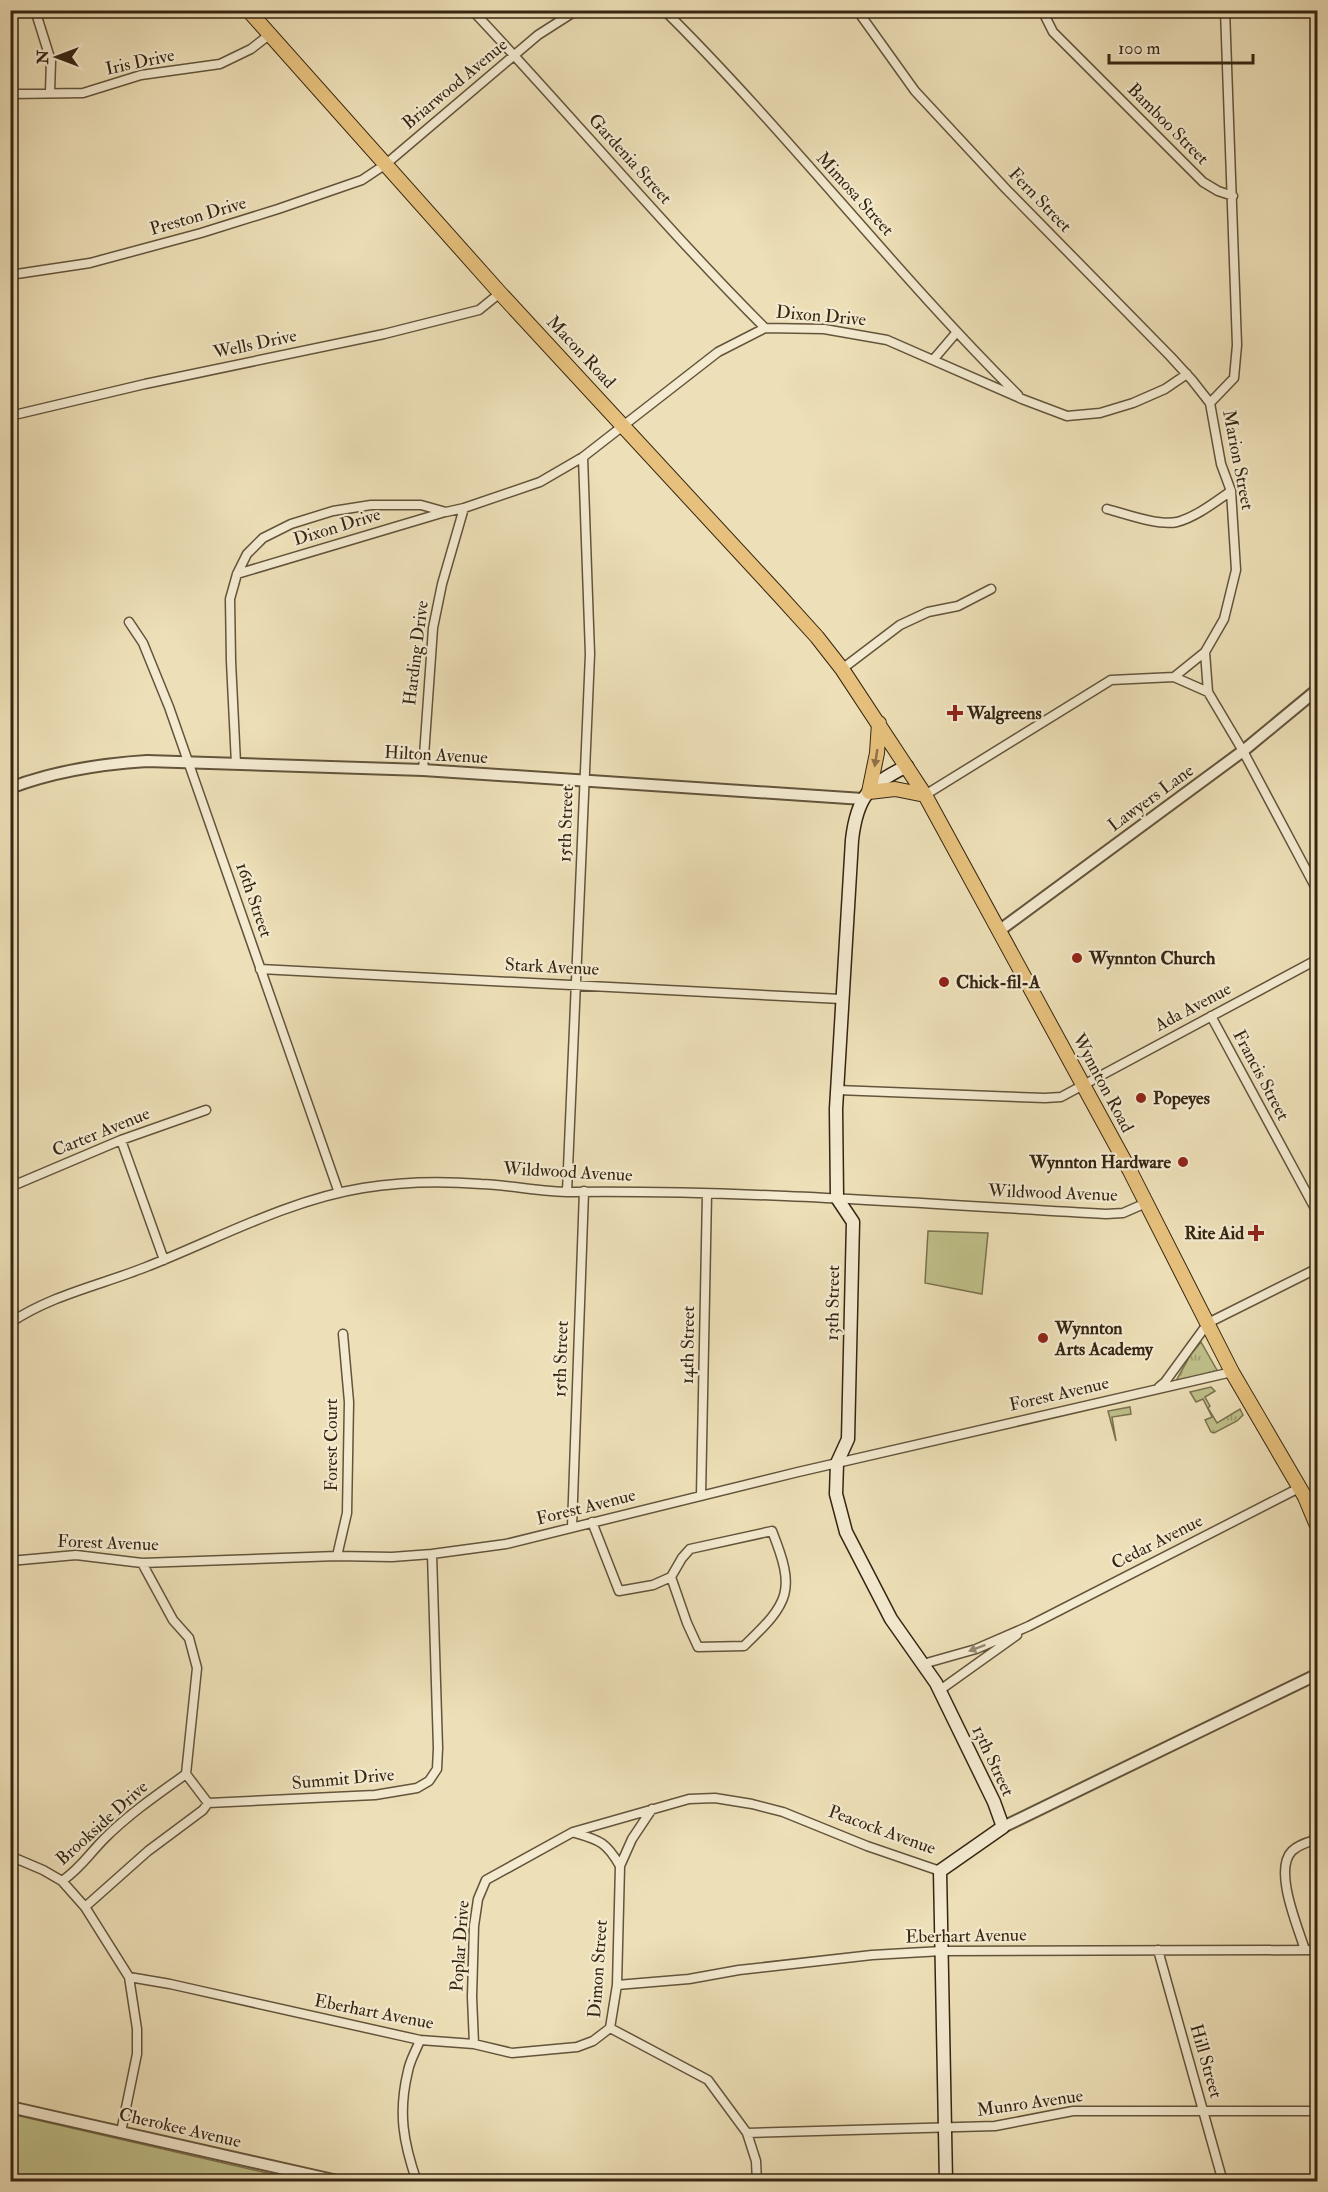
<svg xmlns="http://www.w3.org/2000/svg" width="1328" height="2192" font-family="'IM FELL Double Pica',serif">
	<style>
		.grass { fill: url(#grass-tufts); stroke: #7a724e; stroke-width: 1.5 }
		.park { fill: #bfc08a; stroke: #7a724e; stroke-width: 1.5 }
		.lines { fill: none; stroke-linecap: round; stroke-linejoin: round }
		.minor-casing { stroke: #63543b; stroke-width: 11 }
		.tertiary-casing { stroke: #63543b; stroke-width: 14 }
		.secondary-casing { stroke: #352512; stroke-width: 15 }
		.primary-casing { stroke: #352512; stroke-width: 16 }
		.minor { stroke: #f3ead0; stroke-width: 8 }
		.tertiary { stroke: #f3ead0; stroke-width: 10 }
		.secondary { stroke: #f3ead0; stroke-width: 12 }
		.primary { stroke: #e6c07c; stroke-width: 14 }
		.oneway { fill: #8e7247 }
		.oneway2 { fill: #948871 }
		.poi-dot { fill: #8f2418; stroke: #f3ead0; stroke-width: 2 }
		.labels { text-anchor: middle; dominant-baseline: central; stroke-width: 4.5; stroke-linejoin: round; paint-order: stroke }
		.street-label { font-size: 18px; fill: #352512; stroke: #f3ead0 }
		.poi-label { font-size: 18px; font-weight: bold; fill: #352512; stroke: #f3ead0; text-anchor: start }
	</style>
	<defs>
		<pattern id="grass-tufts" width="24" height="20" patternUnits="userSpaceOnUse" patternTransform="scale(1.5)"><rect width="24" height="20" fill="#bfc08a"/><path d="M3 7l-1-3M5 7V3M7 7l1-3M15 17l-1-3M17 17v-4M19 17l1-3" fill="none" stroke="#9c9c6f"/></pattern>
	</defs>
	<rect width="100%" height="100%" fill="#eddfb7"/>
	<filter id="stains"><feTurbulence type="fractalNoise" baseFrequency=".00333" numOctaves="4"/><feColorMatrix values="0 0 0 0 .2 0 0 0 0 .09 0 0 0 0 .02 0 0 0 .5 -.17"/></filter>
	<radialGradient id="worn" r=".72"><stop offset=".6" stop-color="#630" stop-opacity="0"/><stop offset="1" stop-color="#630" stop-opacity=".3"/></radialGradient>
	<!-- grass -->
	<path class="grass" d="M1201 1342 1218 1372 1176 1381 1191 1354Z
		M1211 1387 1215 1391 1205 1397 1210 1406 1208 1408 1217 1423 1240 1409 1243 1415 1237 1421 1214 1433 1211 1432 1205 1420 1212 1417 1203 1399 1196 1402 1190 1392Z
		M1130 1407 1131 1414 1112 1417 1116 1441 1108 1411Z"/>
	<!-- park -->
	<path class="park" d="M928 1231 988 1233 982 1294 925 1283Z
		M11 2114 302 2181H11Z"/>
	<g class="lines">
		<!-- minor casing -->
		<g class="minor-casing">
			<path id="minor" d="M35 10 51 61 50 92
				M472 10C571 115 663 226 765 328
				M664 10C788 133 894 272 1018 395
				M857 10 915 91 1006 189 1170 356 1192 380 1210 403
				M1042 10 1053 32 1203 182 1218 191 1233 196
				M1225 10 1237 345 1234 378 1210 403 1221 464 1231 491 1236 570 1224 619 1205 652 1208 692 1243 751 1318 892
				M10 94 83 93 141 75 220 64 251 49 269 35
				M10 275 90 263 201 233 278 209 362 180 386 164 538 35 577 10
				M933 360 956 333
				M10 416 145 384 384 334 479 310 500 293
				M1107 509C1126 514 1158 526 1177 522 1196 517 1215 502 1231 491
				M237 574 445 512
				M129 622 143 643 169 707 339 1193
				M842 669 900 625 928 612 958 606 991 589
				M1174 677 1205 652
				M236 764 231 661 230 599 237 574 247 554 263 538 291 524 333 511 371 505H421L446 512 464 508 540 482 583 457 718 352 765 328 824 329 887 340 1022 399 1067 416 1100 413 1133 403 1165 389 1187 374
				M423 770 433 628 442 584 464 508
				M925 795 1111 680 1174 677 1208 692
				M260 969 841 999
				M1211 1016 1318 1214
				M837 1090 1045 1098 1061 1097 1318 959
				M121 1140 164 1260
				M10 1187 121 1140 206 1110
				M567 1192 590 654 583 457
				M10 1323C51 1295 101 1285 146 1267 215 1240 288 1200 363 1188 400 1182 442 1181 481 1184 511 1185 541 1192 571 1192 749 1190 928 1204 1106 1214L1123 1213 1146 1203
				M1159 1387 1165 1382 1208 1323 1318 1268
				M701 1496 707 1194
				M592 1522 619 1591 653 1585 671 1577
				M572 1527 584 1191
				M772 1531C796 1591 790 1602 744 1646L698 1647 687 1623 671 1577 682 1558 690 1549Z
				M337 1556 347 1513 349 1402 343 1334
				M10 1561 76 1555 142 1563 337 1556 392 1557 432 1554 506 1544 798 1472 1232 1372
				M923 1664 976 1649 1029 1626 1299 1488
				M940 1690 1017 1635
				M186 1774 208 1803 375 1795 417 1788 429 1781 437 1769 438 1748 432 1554
				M575 1833C600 1840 607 1843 620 1866
				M10 1856 43 1870 62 1881 85 1907 129 1977 137 2029V2054L121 2132
				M62 1881C81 1868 89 1854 105 1838 129 1814 158 1794 186 1774L197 1668 189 1638 173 1620 142 1563
				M85 1907 148 1851 203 1810 208 1803
				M1158 1950 1223 2182
				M1305 1950C1298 1927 1273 1870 1292 1851 1299 1844 1309 1842 1318 1839
				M129 1977 170 1984 420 2040 474 2044 512 2053 577 2047 593 2041 610 2028
				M617 1985 689 1979 739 1970 872 1955 942 1951 1318 1950
				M610 2028 617 1985 620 1866 632 1839 652 1809
				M610 2028 708 2080 747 2133 756 2161 757 2182
				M474 2044 472 1997 474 1926 478 1899 486 1880 573 1832 689 1799 715 1798 752 1804 783 1812 867 1846 940 1871
				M747 2133 995 2126 1073 2111H1318
				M417 2182C403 2142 398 2112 408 2071 410 2060 416 2051 420 2040"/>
		</g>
		<!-- tertiary casing -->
		<g class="tertiary-casing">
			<path id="tertiary" d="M10 788C54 771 100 764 147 761L423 770 863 799
				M1000 930 1243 751 1318 689
				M1003 1827 1318 1674
				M10 2107 342 2182"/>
		</g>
		<!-- secondary casing -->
		<g class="secondary-casing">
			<path id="secondary" d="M907 766C869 785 857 796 852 840L836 1109 837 1198 853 1222 848 1439 837 1463 836 1494 846 1532 891 1619 936 1683 994 1802 1003 1827 940 1871 946 2182"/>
		</g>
		<!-- primary casing -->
		<g class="primary-casing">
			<path id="primary" d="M248 10 500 293 779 595 817 637 842 669 925 795 1130 1171 1232 1372 1305 1497 1318 1528
				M879 723 877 753 869 792 895 789 925 795"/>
		</g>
		<!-- minor -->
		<use href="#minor" class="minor"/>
		<!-- tertiary -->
		<use href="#tertiary" class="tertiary"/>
		<!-- secondary -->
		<use href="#secondary" class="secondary"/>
		<!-- primary -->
		<use href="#primary" class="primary"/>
	</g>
	<!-- one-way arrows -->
	<defs><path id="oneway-solid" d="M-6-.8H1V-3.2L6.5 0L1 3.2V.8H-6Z" transform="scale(1.5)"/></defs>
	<use class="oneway" href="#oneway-solid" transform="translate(876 758) rotate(99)"/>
	<use class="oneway2" href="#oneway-solid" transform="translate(977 1648) rotate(159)"/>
	<!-- markers -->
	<g class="poi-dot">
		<path d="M952 704h6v6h6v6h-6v6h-6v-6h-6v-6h6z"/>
		<circle cx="1077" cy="958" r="6"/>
		<circle cx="944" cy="982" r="6"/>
		<circle cx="1141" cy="1098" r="6"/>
		<circle cx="1183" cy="1162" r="6"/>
		<path d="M1253 1224h6v6h6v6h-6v6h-6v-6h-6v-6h6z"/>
		<circle cx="1043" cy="1338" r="6"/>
	</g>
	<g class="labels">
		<!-- street labels -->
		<g class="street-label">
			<text transform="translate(140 62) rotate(-12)">Iris Drive</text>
			<text transform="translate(455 84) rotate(-40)">Briarwood Avenue</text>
			<text transform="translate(1168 124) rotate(45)">Bamboo Street</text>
			<text transform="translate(630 159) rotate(48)">Gardenia Street</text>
			<text transform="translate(855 194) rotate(48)">Mimosa Street</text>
			<text transform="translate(1040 200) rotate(46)">Fern Street</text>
			<text transform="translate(198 216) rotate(-16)">Preston Drive</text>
			<text transform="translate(821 316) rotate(5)">Dixon Drive</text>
			<text transform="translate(255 344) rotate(-12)">Wells Drive</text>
			<text transform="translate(581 352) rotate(47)">Macon Road</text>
			<text transform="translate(1238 460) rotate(79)">Marion Street</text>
			<text transform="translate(337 527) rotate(-17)">Dixon Drive</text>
			<text transform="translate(416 653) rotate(-83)">Harding Drive</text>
			<text transform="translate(436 755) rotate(3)">Hilton Avenue</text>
			<text transform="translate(1151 798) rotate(-36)">Lawyers Lane</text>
			<text transform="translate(566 824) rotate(-88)">15th Street</text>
			<text transform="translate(254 900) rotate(71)">16th Street</text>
			<text transform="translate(552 967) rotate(3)">Stark Avenue</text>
			<text transform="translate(1193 1007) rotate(-28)">Ada Avenue</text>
			<text transform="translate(1261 1075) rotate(62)">Francis Street</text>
			<text transform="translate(1103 1083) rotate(62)">Wynnton Road</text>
			<text transform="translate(101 1132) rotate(-22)">Carter Avenue</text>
			<text transform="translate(568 1172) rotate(3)">Wildwood Avenue</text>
			<text transform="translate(1053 1193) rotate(2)">Wildwood Avenue</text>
			<text transform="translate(833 1303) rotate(-89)">13th Street</text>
			<text transform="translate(688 1345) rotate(-89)">14th Street</text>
			<text transform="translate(561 1359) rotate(-88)">15th Street</text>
			<text transform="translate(1059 1394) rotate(-13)">Forest Avenue</text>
			<text transform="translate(331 1445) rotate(-90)">Forest Court</text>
			<text transform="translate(586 1507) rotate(-14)">Forest Avenue</text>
			<text transform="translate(1157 1542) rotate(-27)">Cedar Avenue</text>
			<text transform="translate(108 1543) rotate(2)">Forest Avenue</text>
			<text transform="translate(993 1761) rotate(65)">13th Street</text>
			<text transform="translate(343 1779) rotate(-5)">Summit Drive</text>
			<text transform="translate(102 1823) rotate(-42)">Brookside Drive</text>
			<text transform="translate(882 1830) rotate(20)">Peacock Avenue</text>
			<text transform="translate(966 1936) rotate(-1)">Eberhart Avenue</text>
			<text transform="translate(460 1946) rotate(-86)">Poplar Drive</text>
			<text transform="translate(598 1969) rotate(-86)">Dimon Street</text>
			<text transform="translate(374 2012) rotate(11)">Eberhart Avenue</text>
			<text transform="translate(1206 2061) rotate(74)">Hill Street</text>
			<text transform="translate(1030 2103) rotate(-8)">Munro Avenue</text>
			<text transform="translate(180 2128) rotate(13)">Cherokee Avenue</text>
		</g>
		<!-- poi labels -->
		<g class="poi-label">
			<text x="967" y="713">Walgreens</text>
			<text x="1089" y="958">Wynnton Church</text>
			<text x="956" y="982">Chick-fil-A</text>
			<text x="1153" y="1098">Popeyes</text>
			<text x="1171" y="1162" text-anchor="end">Wynnton Hardware</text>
			<text x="1244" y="1233" text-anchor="end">Rite Aid</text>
			<text x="1055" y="1328">Wynnton<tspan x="1055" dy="21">Arts Academy</tspan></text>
		</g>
	</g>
	<!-- margin -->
	<rect width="1328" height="2192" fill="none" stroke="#eddfb7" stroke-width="36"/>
	<rect x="12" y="12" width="1304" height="2168" fill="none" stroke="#352512" stroke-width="3"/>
	<rect x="18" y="18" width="1292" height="2156" fill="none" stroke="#352512" stroke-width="1.5"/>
	<!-- north arrow -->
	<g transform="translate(57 57) rotate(270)" stroke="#f3ead0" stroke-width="4.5" paint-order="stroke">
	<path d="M0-4.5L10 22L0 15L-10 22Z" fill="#352512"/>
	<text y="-9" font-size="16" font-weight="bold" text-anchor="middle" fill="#352512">N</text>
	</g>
	<!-- scale -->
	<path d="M1109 54v9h144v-9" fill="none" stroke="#352512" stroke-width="3"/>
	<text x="1118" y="54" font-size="18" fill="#352512" stroke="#f3ead0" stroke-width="4.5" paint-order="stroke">100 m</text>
	<rect width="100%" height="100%" filter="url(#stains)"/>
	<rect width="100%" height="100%" fill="url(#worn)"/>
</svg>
